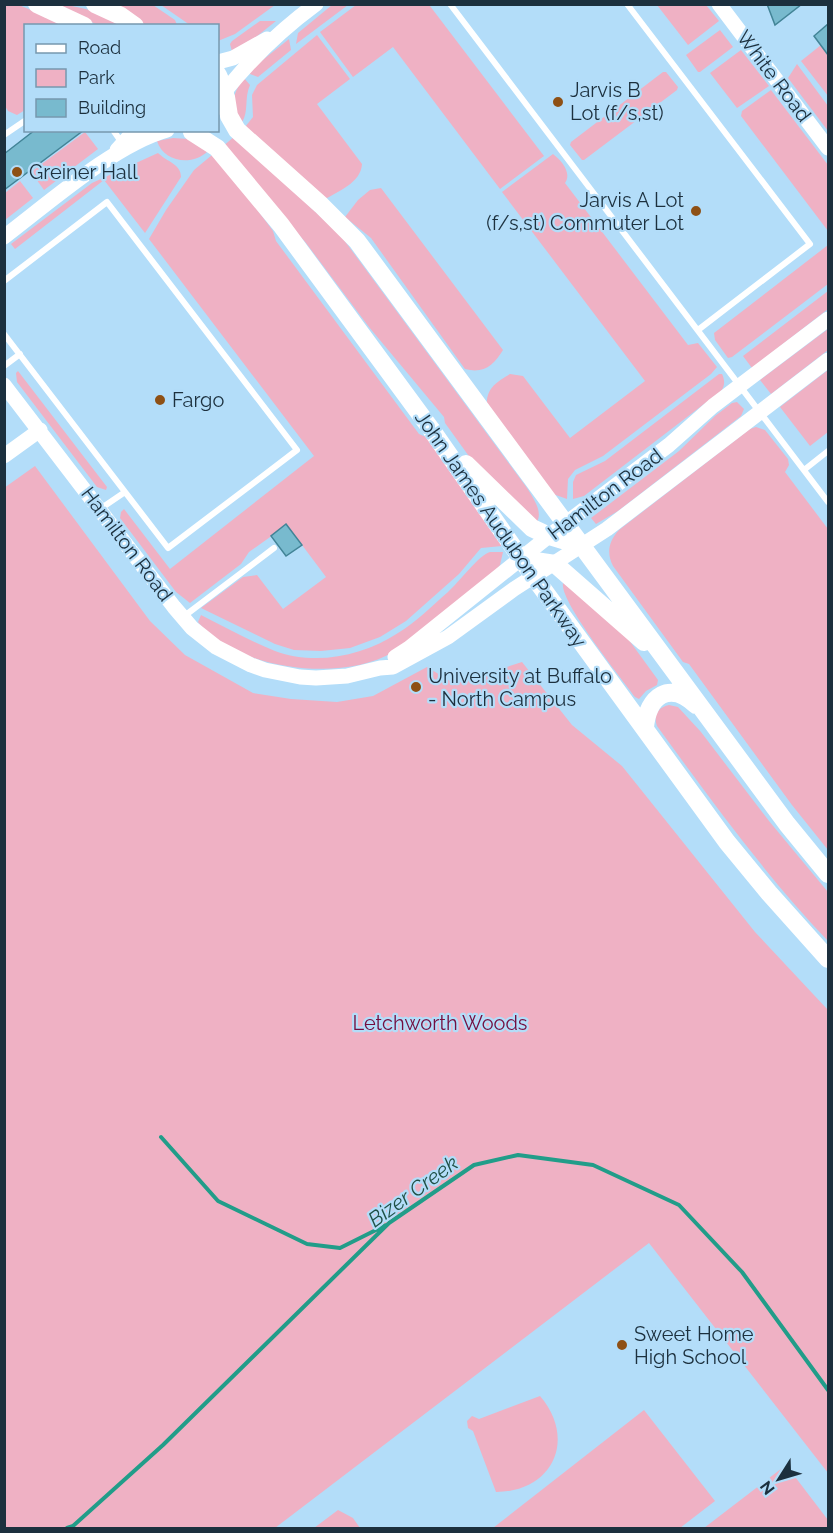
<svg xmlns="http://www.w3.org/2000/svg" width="833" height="1533" font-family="Raleway,sans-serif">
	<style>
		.green { fill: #efb1c4 }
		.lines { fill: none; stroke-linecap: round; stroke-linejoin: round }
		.stream { stroke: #219d89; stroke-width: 4 }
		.building { fill: #78bace; stroke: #428497; stroke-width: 1.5 }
		.service { stroke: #fff; stroke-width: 6 }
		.tertiary { stroke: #fff; stroke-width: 15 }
		.secondary { stroke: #fff; stroke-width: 18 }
		.poi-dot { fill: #8e5015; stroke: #b3ddf9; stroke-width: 2 }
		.labels { text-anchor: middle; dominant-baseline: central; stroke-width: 4.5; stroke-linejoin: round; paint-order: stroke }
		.street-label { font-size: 20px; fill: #1c303e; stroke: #b3ddf9 }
		.poi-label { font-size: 20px; fill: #1c303e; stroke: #b3ddf9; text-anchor: start }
		.park-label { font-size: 20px; fill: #730e3f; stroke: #b3ddf9 }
		.water-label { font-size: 21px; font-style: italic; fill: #1f5046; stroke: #b3ddf9 }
	</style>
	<rect width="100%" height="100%" fill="#b3ddf9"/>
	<!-- green -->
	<path class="green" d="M51 4C82 5 99 13 127 25H98Z
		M5 5H19L66 25 26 26 25 110 17 115 8 111 5 106Z
		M110 5H153L175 20 177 25H143Z
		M161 5H275L235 34 218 41V26L190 25Z
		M332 5H348L296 44 298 33Z
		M422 5 430 6 544 156 500 189 393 47 353 77 320 32 356 5Z
		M657 5H706L719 21 688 45Z
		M260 21H276L256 37 232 51 230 44 232 41Z
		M720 30 733 47 700 72H698L686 55Z
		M317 35 350 79 317 104 362 164C361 183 338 191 324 200L245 127 253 117 252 95 257 85Z
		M289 39 291 50 258 77 250 74 249 71Z
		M821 45 828 55V96L801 61Z
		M741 50 769 86 737 108 710 73Z
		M797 64 828 106V131L788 78Z
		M663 72H666L678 87 677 90 584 160H582L570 145 571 142Z
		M244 78 250 85C244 98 249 112 242 122 228 107 233 93 244 78Z
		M771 90 828 165V231L741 116 742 111Z
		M85 132 98 149 44 190 31 172Z
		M235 136 341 236 527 488C533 498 543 511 537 522L476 466 445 423 444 417 369 327 306 243 222 147Z
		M173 138 189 139 208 151C193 166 164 163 157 141Z
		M158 153C167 162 181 164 181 177L145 233 104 180 15 249 11 244 92 183Z
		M553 154C562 161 572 173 565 183L688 345 698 343 717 367 711 374 603 456 575 470 568 479 567 499 553 494 487 405C486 388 497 382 510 374L523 376 570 438 645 381 502 192Z
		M212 155 223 163 273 231 276 241 419 434 426 437 502 546 481 548 459 574 406 621 380 637 350 648 321 651 294 650 275 644 201 608 243 577 257 575 283 609 326 577 287 525 249 552 241 564 190 603 176 592 120 518 121 512 124 509 170 569 314 456 149 239 166 210 194 170Z
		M20 181 33 198 5 220V193Z
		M381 188 503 350C494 365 484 374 465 369L371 238 345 217 358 200 370 190Z
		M828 245V284L732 357 728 358 715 340 714 333Z
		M828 291V309L752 368 743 356Z
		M828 329V350L771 394 760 380Z
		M828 370V432L810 446 780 407Z
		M18 371 107 487 106 490 97 487 17 382 16 373Z
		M719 374H722C725 380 725 386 721 391L584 496 573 499V482L576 475 605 461Z
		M737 402 744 409 741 416 618 511 596 524 591 518 679 451 715 416 732 403Z
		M756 427 765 430 788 459 789 465 785 472 828 529V850L792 805 689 664 683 662 613 566C606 552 609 541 619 530L750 429Z
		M35 466 150 621 185 655 253 693 291 699 337 702 373 696 427 667 455 684 522 662 572 725 622 766 755 932 828 1010V1473L649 1243 275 1528H5L4 488Z
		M490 552H503L500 565 494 573C471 591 448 609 425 627 415 635 404 645 393 652 342 683 236 670 198 622L201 615C225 627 250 641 275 651 316 666 363 656 398 633 416 622 432 606 448 592 458 583 480 554 490 552Z
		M563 583 618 625 658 680 657 685 646 691 639 699 635 697C622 679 559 601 563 583Z
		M669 705 678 707 701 732 769 821 828 892V941C765 875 711 800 657 726 653 716 658 707 669 705Z
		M540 1396C577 1439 553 1492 496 1492L473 1431 468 1428 467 1421 472 1416 479 1419Z
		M644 1410 715 1501 680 1528H493Z
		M786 1465 828 1520V1528H704Z
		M338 1510 353 1518 360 1528H314Z"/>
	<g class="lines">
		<!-- stream -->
		<path class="stream" d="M161 1137 218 1201 307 1244 340 1248 386 1225
			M67 1528 73 1526 163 1445 389 1223 474 1165 518 1155 593 1165 679 1205 742 1272 828 1390"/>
	</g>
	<!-- building -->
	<path class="building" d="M767 4H802L775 25Z
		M828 24V55L814 36Z
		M35 130H84L4 190V154Z
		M286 524 302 545 286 556 271 536Z"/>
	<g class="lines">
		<!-- service -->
		<path class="service" d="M450 4 828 502
			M627 4 810 244 698 330
			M113 130 122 143
			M4 135 26 120
			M4 281 107 202 297 450 168 548 4 334
			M4 366 20 354
			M804 470 828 451
			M100 509 125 492
			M183 617 274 548"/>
		<!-- tertiary -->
		<path class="tertiary" d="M719 4 828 148
			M218 62 233 58 267 39
			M225 91C251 59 282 29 316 4
			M117 150 135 130
			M4 237C49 203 114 145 167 130
			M4 385 174 607 192 628 216 647 251 665 265 670 300 677 316 678 347 676 380 668 393 667 448 637 514 589 607 529 828 360
			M4 456 40 430
			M395 657 409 648 549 536 669 445 713 406 828 319"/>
		<!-- secondary -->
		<path class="secondary" d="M37 4 84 26
			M95 4 121 16 135 26
			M218 75 225 91 224 107
			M226 97 229 116 237 130 321 205 357 241 787 824 828 874
			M192 132 217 148 281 225 431 429 534 577 727 842 769 893 828 959
			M466 464 532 528 549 536 582 546
			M522 559 555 564 644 642
			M645 728C647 696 670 680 696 705"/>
	</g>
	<!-- markers -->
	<g class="poi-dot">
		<circle cx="558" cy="102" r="6"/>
		<circle cx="17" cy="172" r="6"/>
		<circle cx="696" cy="211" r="6"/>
		<circle cx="160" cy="400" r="6"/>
		<circle cx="416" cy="687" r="6"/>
		<circle cx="622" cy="1345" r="6"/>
	</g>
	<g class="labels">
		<!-- street labels -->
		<g class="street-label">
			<text transform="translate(774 76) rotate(53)">White Road</text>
			<text transform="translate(605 494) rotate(-37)">Hamilton Road</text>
			<text transform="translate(501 529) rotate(55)">John James Audubon Parkway</text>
			<text transform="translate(127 544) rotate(53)">Hamilton Road</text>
		</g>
		<!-- poi labels -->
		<g class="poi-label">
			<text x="570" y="90">Jarvis B<tspan x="570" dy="23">Lot (f/s,st)</tspan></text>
			<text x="29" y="172">Greiner Hall</text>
			<text x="684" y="200" text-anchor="end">Jarvis A Lot<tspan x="684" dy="23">(f/s,st) Commuter Lot</tspan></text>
			<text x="172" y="400">Fargo</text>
			<text x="428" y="676">University at Buffalo<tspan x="428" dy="23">- North Campus</tspan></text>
			<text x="634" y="1334">Sweet Home<tspan x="634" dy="23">High School</tspan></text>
		</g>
		<!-- park labels -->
		<g class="park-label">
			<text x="440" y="1023">Letchworth Woods</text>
		</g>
		<!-- water labels -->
		<g class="water-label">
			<text transform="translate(413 1191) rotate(-36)">Bizer Creek</text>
		</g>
	</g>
	<!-- border -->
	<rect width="833" height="1533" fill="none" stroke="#1c303e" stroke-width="12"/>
	<!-- legend -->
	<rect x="24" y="24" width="195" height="108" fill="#b3ddf9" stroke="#7798ae" stroke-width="1.5"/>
	<rect x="36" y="44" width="30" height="9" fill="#ffffff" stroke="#7798ae" stroke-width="1.5"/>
	<text x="78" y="54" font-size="18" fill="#1c303e">Road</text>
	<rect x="36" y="69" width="30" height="18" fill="#efb1c4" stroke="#7798ae" stroke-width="1.5"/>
	<text x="78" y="84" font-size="18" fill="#1c303e">Park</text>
	<rect x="36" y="99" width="30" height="18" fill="#78bace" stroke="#7798ae" stroke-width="1.5"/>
	<text x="78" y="114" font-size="18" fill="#1c303e">Building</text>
	<!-- north arrow -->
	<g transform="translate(779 1479) rotate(233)" stroke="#b3ddf9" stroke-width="4.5" paint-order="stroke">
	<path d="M0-4.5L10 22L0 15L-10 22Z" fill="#1c303e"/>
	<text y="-9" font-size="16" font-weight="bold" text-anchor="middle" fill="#1c303e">N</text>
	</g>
</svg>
